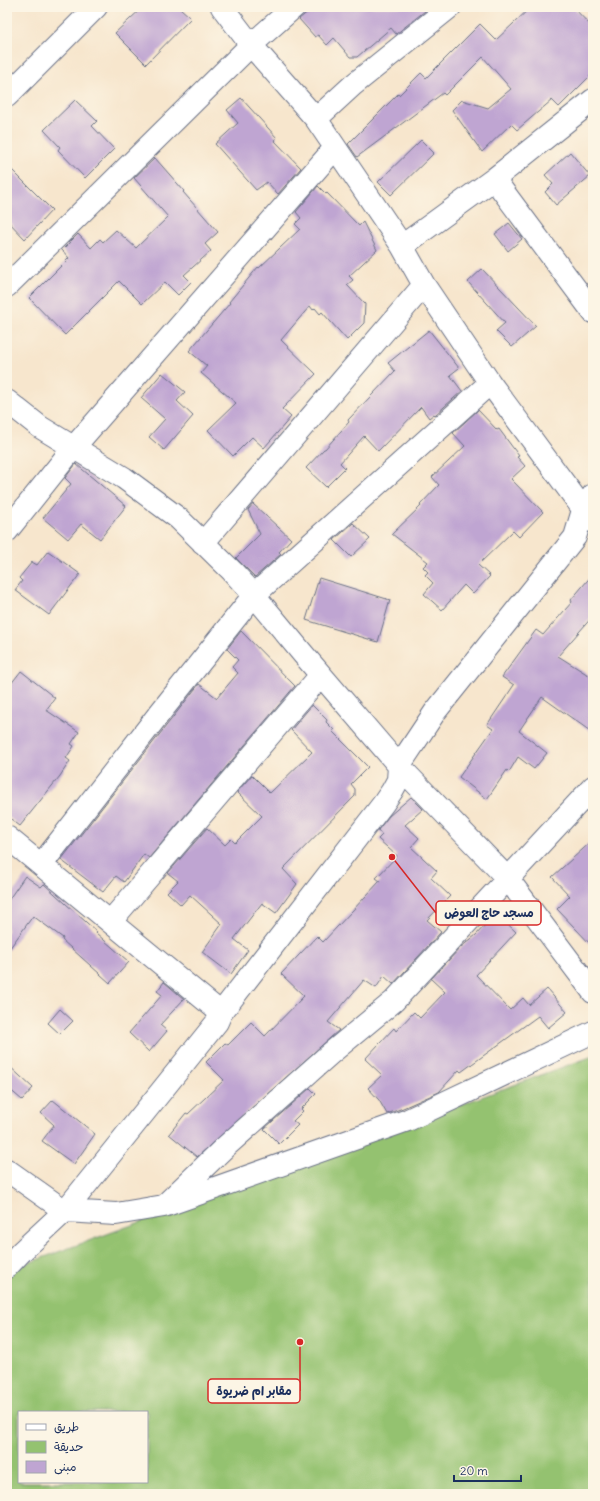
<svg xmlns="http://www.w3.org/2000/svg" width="600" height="1501" font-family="Delius,'Playpen Sans Arabic',sans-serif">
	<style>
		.green { fill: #94c270; stroke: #587867; fill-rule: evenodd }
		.building { fill: #bfa5d2 }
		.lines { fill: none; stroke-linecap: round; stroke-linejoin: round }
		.minor-casing { stroke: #686f85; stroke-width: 24 }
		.minor { stroke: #fff; stroke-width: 22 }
		.leader { fill: none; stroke: #d62828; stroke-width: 1.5 }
		.callout-dot { fill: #d62828; stroke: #fcf5e5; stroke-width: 1.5 }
		.callout { fill: #fcf5e5; stroke: #d62828; stroke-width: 1.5 }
		.callout-label { font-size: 12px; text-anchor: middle; font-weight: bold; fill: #1b2f5e }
	</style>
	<rect width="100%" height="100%" fill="#fcf5e5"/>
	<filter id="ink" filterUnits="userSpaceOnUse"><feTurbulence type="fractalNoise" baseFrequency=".025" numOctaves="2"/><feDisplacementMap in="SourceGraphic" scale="8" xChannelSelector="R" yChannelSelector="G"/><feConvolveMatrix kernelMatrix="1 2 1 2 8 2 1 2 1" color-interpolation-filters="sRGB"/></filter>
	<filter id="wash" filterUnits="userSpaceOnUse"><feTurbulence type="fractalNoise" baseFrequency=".012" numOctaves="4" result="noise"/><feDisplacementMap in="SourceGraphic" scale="16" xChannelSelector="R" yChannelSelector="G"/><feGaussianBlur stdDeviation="0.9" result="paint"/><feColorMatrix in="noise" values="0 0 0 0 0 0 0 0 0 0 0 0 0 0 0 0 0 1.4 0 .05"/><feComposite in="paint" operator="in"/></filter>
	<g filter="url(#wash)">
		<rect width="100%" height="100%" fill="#f7e6cd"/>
		<!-- green -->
		<path class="green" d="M593 1056V1494H7V1273L9 1270ZM19 1412H147V1482H19Z"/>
		<g id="blocks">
			<!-- building -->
			<path class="building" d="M143 7H179L191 18 146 64 115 33Z
				M314 7H430L396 34 391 28 357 57H350L334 38 327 45 318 35 315 37 299 19Z
				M531 7H573L593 28V73L559 107 552 100 517 130 511 124 482 152 452 110 462 100 488 108 511 89 483 57 445 95 443 93 357 157 348 144 398 94 399 95 421 73 426 78 480 24 496 40Z
				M241 98 277 138 274 140 301 168 278 194 267 182 256 190 215 144 238 123 227 110Z
				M75 100 97 121 92 126 114 149 85 178 58 150 60 147 44 130Z
				M421 140 434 153 391 195 378 182Z
				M570 152 590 176 556 205 545 192 553 184 545 175Z
				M155 158 184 191 183 192 218 232 205 244 211 251 184 275 191 282 178 295 165 282 142 304 119 281 65 335 29 298 69 258 62 250 78 234 91 248 100 239 103 242 116 230 136 248 168 217 134 178Z
				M7 165 52 210 25 239 7 220Z
				M318 186 326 194 327 193 359 226 363 222 377 250 349 276 353 280 347 285 365 304 364 323 347 340 322 312 320 314 315 308 313 310 310 306 281 340 316 374 282 409 291 417 264 448 252 437 233 456 208 430 236 403 201 373 207 366 189 351 230 303 229 302 258 267 259 268 300 229 295 224 301 218 296 212Z
				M509 223 522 239 508 251 495 234Z
				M482 269 536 326 512 347 496 331 505 323 468 282Z
				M429 330 459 368 450 375 462 391 435 415 434 414 429 418 421 407 378 451 364 436 340 463 345 468 326 487 306 468 324 449H325L349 422 348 420 395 371 388 363Z
				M162 373 185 392 177 401 193 416 164 450 149 437 165 419 141 398Z
				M478 410 497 430 499 429 519 456 517 457 525 466 511 479 543 512 519 537 513 531 478 565 490 576 473 594 464 585 442 610 424 594 433 583 425 575 428 572 423 567 428 562 392 534 421 506 420 505 439 485 432 477 465 446 453 433Z
				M76 464 126 506 100 539 81 524 68 539 43 518 71 484 65 478Z
				M253 504 291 539 279 552 281 554 255 577 236 558 260 534 248 510Z
				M353 523 370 539 351 557 334 540Z
				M48 551 80 574 49 615 15 590 22 581 19 578 32 562 37 565Z
				M593 574V616L558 656 593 678V733L542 697 519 731 547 753 534 769 518 757 509 772 507 770 487 799 459 777 493 729 487 725 514 685 502 677 536 630 543 635 572 602 571 600Z
				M319 578 390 600 378 642 306 620Z
				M241 631 295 686 149 858 144 854 124 882 116 876 103 892 61 860 199 684 217 698 238 673 232 667 238 660 227 649Z
				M21 671 55 698 46 710 79 732 71 744 74 746 66 758 70 761 60 776 20 826 7 816V689Z
				M312 705 327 720 326 722 334 730 332 731 368 767 351 784 355 789V796L283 869 297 884 276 913 262 903 234 939 248 950 231 974 202 952 222 924 190 895 181 905 167 892 178 881 168 873 207 828 225 845 231 839 235 843 262 816 237 792 252 775 270 793 312 752 291 730Z
				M411 797 423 809 405 825 419 838 411 847 437 871 431 878 450 896 427 920 441 932 393 984 384 976 376 988 364 980 328 1022 339 1030 197 1157 169 1134 186 1113 188 1114 224 1080 206 1062 225 1043 228 1045 251 1022 265 1036 304 996 281 974 317 936 323 942 380 881 376 878 397 856 378 839 382 835 378 830 389 816Z
				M593 840V947L557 909 570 896 552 877Z
				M25 876 41 887 44 884 97 932 96 933 129 962 110 983 62 940 63 938 33 916 7 952V902Z
				M496 913 516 932 476 975 510 1010 523 998 529 1005 547 989 567 1012 548 1028 538 1016 461 1072 459 1070 439 1092 403 1108 387 1114 379 1100 368 1088 382 1075 365 1059 394 1028 396 1031 414 1012 420 1018 445 992 431 979 461 947 476 935Z
				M164 982 184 999 160 1025 167 1031 149 1052 129 1033 162 995 157 991Z
				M60 1009 73 1021 60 1034 48 1023Z
				M7 1064 33 1088 22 1100 7 1087Z
				M310 1088 316 1094 301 1109 303 1111 293 1121 298 1125 279 1144 264 1129Z
				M53 1100 95 1134 74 1164 42 1141 54 1125 41 1113Z"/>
		</g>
	</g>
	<g filter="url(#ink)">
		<use href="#blocks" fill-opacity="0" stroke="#686f85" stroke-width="1"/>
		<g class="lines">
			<!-- minor casing -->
			<g class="minor-casing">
				<path id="minor" d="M222 7 251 45 316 119 402 246 424 285 490 383 592 521
					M7 96 96 7
					M316 119 353 85 450 7
					M494 179 593 312
					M402 246 494 179 593 100
					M7 286 251 45 294 7
					M7 401 40 427 124 478 178 518 232 571 254 595 303 654 399 766 508 879 593 992
					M7 531 74 447 335 148
					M203 543 424 285
					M7 837 221 1013
					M41 865 159 714 254 595 490 383
					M110 922 321 675
					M7 1170 65 1211 116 1214 164 1206 408 1120 593 1032
					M169 1201 224 1148 331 1053 394 1001 593 787
					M7 1267 22 1251 65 1211 217 1022 221 1013 383 804 392 791 398 780 399 766 435 712 575 537 583 510 593 495"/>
			</g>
			<!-- minor -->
			<use href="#minor" class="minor"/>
		</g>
	</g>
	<!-- callouts -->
	<path class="leader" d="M392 857L436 913M300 1342L300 1391"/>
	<g class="callout-dot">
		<circle cx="392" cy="857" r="4"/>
		<circle cx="300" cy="1342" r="4"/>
	</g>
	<g class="callout">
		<rect x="436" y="901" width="105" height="24" rx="4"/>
		<rect x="208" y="1379" width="92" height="24" rx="4"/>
	</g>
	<g class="callout-label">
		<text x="489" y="917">مسجد حاج العوض</text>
		<text x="254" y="1395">مقابر ام ضريوة</text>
	</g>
	<!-- margin -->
	<rect width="600" height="1501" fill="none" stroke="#fcf5e5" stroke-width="24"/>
	<!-- legend -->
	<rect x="18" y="1411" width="130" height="72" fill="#fcf5e5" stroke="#a2a6af"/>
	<rect x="26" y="1424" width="20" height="6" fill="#ffffff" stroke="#a2a6af"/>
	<text x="54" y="1431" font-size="12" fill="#1b2f5e">طريق</text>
	<rect x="26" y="1441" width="20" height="12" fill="#94c270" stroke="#a2a6af"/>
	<text x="54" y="1451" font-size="12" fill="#1b2f5e">حديقة</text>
	<rect x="26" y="1461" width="20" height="12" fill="#bfa5d2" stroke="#a2a6af"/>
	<text x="54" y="1471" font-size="12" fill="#1b2f5e">مبنى</text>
	<!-- scale -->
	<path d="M454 1475v6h67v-6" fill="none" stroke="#1b2f5e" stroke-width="2"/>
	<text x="460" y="1475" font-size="12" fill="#1b2f5e" stroke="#fcf5e5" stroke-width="3" paint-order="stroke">20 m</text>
</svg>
